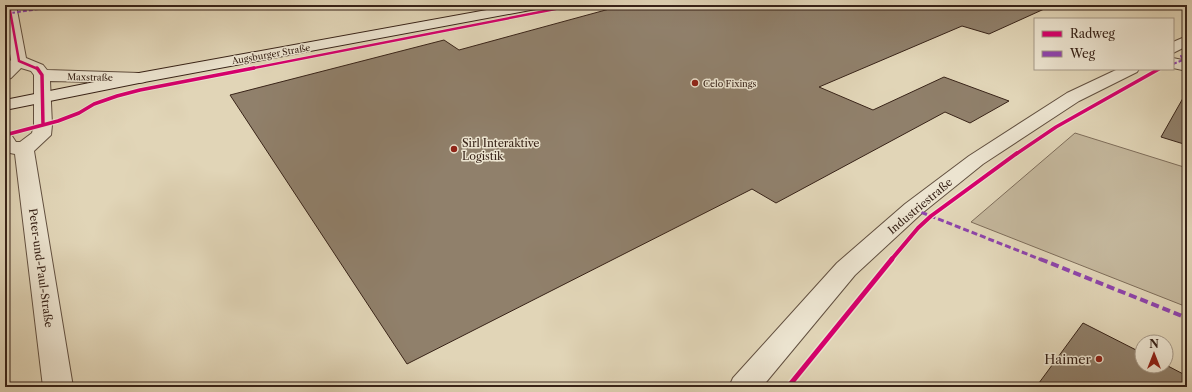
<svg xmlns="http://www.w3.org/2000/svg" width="1192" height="392" font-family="'Libre Caslon Text',serif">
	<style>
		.green { fill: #c4b79c; stroke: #7e6d5a }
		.building { fill: #90806b; stroke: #382318 }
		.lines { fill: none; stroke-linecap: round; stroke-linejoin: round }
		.minor-casing { stroke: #625040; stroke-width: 2 }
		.secondary-casing { stroke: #382318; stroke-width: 2 }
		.minor { fill: #ece4d0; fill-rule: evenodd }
		.secondary { fill: #ece4d0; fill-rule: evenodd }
		.quiet-far2 { stroke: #8e44ad; stroke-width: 2; stroke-dasharray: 4 2; stroke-linecap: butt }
		.quiet-far1 { stroke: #8e44ad; stroke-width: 3; stroke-dasharray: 6 3; stroke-linecap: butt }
		.quiet { stroke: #8e44ad; stroke-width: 4; stroke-dasharray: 8 4; stroke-linecap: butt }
		.cycleway-far3-casing { stroke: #ece4d0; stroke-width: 4 }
		.cycleway-far2-casing { stroke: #ece4d0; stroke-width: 5.5 }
		.cycleway-far1-casing { stroke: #ece4d0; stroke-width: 6 }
		.cycleway-casing { stroke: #ece4d0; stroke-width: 8 }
		.cycleway-far3 { stroke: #d6006c; stroke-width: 2.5 }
		.cycleway-far2 { stroke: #d6006c; stroke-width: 3.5 }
		.cycleway-far1 { stroke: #d6006c; stroke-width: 4 }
		.cycleway { stroke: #d6006c; stroke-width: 5 }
		.poi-dot { fill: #8f2418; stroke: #ece4d0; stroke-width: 1.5 }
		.labels { text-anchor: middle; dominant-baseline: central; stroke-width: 3; stroke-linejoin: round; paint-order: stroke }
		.far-street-label { font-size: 9px; fill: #382318; stroke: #ece4d0 }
		.far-poi-label { font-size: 9px; fill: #382318; stroke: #ece4d0; text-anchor: start }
		.poi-label { font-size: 11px; fill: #382318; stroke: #ece4d0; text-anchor: start }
		.street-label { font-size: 11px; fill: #382318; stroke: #ece4d0 }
		.near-poi-label { font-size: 13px; fill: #382318; stroke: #ece4d0; text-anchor: end }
	</style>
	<rect width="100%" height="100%" fill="#e1d5b7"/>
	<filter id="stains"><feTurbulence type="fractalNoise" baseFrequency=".005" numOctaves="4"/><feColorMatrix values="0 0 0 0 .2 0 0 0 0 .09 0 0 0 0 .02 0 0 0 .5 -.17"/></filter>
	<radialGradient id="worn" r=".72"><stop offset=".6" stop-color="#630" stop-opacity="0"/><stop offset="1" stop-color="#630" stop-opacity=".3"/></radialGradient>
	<!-- green -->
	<path class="green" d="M1075 133 1187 168V307L971 222Z"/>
	<!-- building -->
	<path class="building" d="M624 5H1053L989 34 962 26 819 87 873 110 944 77 1009 101 970 123 945 112 776 203 752 189 407 364 230 95 444 40 459 50Z
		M1187 91V145L1161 137Z
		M1083 323 1142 353V366L1166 365 1187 376V387H1036Z"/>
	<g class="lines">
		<!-- minor casing -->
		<g class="minor-casing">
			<path id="minor" d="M5 5H16L26 58 43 65 47 70 139 73 145 74 147 78 145 82 139 83 50 81 52 125 51 135 34 151 73 387H43L15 154 5 152V134L12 136 16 142H20L32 133 34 125V75L31 71 21 68 11 78 5 80V66L11 60 5 22Z
				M1187 36V46L1173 53V42Z
				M1173 58 1187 61V71L1173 68Z
				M1118 69H1139L1137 72 1079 101 983 164 921 214 855 275 762 387H729L733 378 837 263 905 204 969 156 1067 93Z"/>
		</g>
		<!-- secondary casing -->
		<g class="secondary-casing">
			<path id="secondary" d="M514 5H543L541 8 536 9 139 83 5 110V100L139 73Z"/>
		</g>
		<!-- minor -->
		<use href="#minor" class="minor"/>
		<!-- secondary -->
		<use href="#secondary" class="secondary"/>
		<!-- quiet-far2 -->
		<path class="quiet-far2" d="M11 13 67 5
			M1173 64 1183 60 1181 56 1187 53"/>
		<!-- quiet-far1 -->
		<path class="quiet-far1" d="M913 209 1042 260"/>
		<!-- quiet -->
		<path class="quiet" d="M1040 259 1187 318"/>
		<!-- cycleway-far3 casing -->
		<g class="cycleway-far3-casing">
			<path id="cycleway-far3" d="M9 5 19 61
				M19 61 38 69
				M249 69 576 5"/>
		</g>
		<!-- cycleway-far2 casing -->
		<g class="cycleway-far2-casing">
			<path id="cycleway-far2" d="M37 68 42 75 43 125
				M5 135 58 121 79 113 94 104 117 96 140 90 254 68
				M1016 154 1056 127 1159 69"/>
		</g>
		<!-- cycleway-far1 casing -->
		<g class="cycleway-far1-casing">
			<path id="cycleway-far1" d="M891 260 918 228 931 216 1017 153"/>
		</g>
		<!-- cycleway casing -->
		<g class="cycleway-casing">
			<path id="cycleway" d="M788 387 892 259"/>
		</g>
		<!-- cycleway-far3 -->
		<use href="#cycleway-far3" class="cycleway-far3"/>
		<!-- cycleway-far2 -->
		<use href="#cycleway-far2" class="cycleway-far2"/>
		<!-- cycleway-far1 -->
		<use href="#cycleway-far1" class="cycleway-far1"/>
		<!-- cycleway -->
		<use href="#cycleway" class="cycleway"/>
	</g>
	<!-- markers -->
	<g class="poi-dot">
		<circle cx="695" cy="83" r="4"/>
		<circle cx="454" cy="149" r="4"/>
		<circle cx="1099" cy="359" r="4"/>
	</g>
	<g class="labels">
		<!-- far-street labels -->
		<g class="far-street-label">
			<text transform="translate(271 54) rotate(-10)">Augsburger Straße</text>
			<text transform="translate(90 77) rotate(1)">Maxstraße</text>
		</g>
		<!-- far-poi labels -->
		<g class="far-poi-label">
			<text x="703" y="83">Celo Fixings</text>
		</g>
		<!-- poi labels -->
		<g class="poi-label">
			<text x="462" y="143">Sirl Interaktive<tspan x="462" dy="13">Logistik</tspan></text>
		</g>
		<!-- street labels -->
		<g class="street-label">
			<text transform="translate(920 206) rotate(-40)">Industriestraße</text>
			<text transform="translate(41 268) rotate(82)">Peter-und-Paul-Straße</text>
		</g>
		<!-- near-poi labels -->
		<g class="near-poi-label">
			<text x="1091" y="359">Haimer</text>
		</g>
	</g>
	<!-- margin -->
	<rect width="1192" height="392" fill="none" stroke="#e1d5b7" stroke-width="20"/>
	<rect x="6" y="6" width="1180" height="380" fill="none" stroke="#382318" stroke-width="2"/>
	<rect x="10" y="10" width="1172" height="372" fill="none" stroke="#382318"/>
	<!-- legend -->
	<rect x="1034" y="18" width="140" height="52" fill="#ece4d0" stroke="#a49786"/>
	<rect x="1042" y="31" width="20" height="6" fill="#d6006c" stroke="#a49786"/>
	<text x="1070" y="38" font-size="12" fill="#382318">Radweg</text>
	<rect x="1042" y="51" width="20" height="6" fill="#8e44ad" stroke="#a49786"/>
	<text x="1070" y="58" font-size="12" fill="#382318">Weg</text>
	<!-- north arrow -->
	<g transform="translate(1154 354)"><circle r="19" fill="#ece4d0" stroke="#a49786"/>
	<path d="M0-3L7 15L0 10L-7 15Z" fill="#8f2418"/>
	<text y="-6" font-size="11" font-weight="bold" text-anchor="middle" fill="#382318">N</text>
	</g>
	<rect width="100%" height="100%" filter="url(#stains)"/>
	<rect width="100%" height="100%" fill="url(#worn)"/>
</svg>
